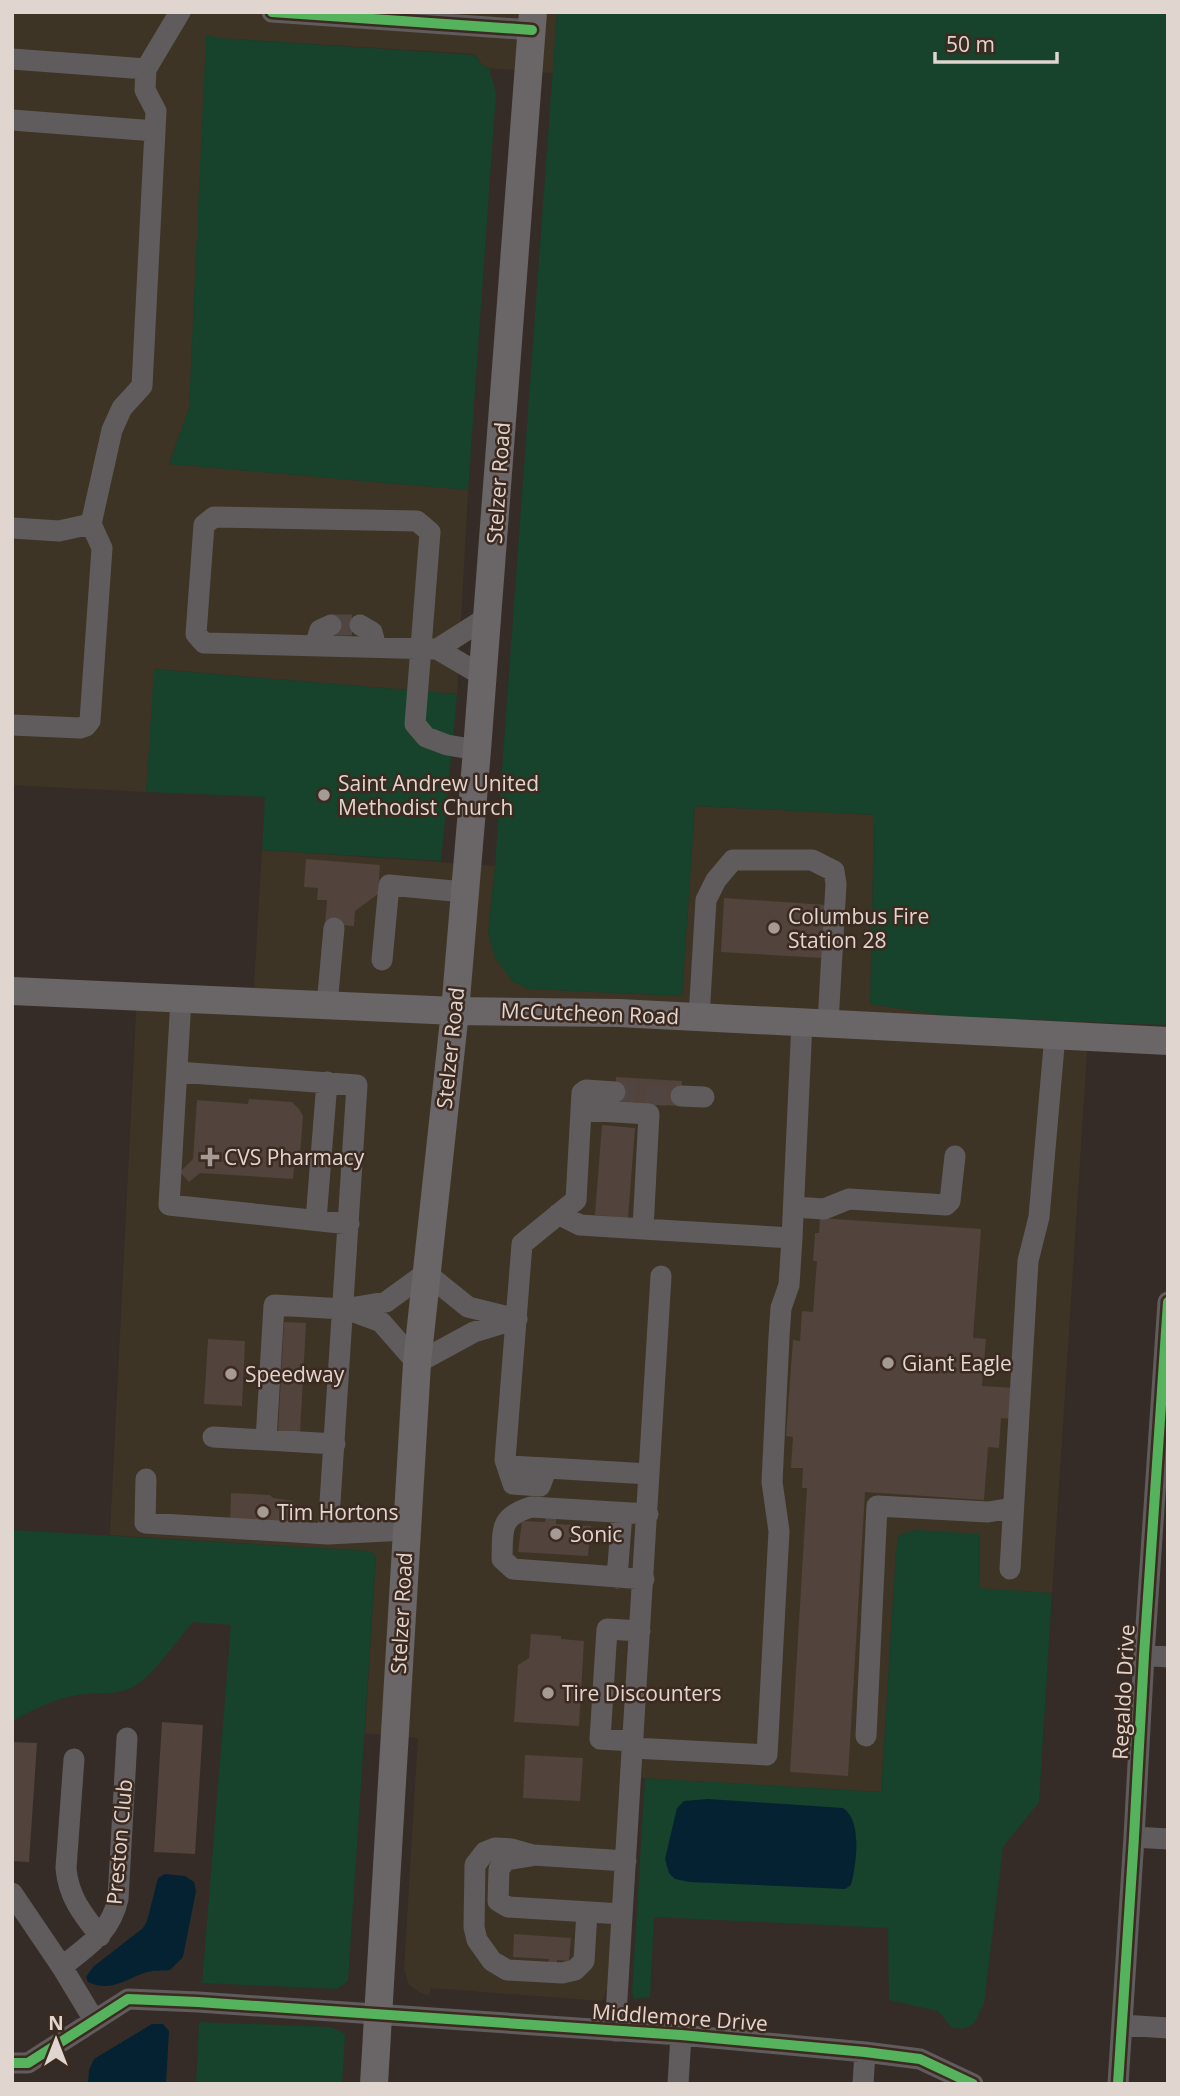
<svg xmlns="http://www.w3.org/2000/svg" width="1180" height="2096" font-family="'Open Sans',sans-serif">
	<style>
		.commercial { fill: #3e3425 }
		.green { fill: #17422b }
		.water { fill: #052233 }
		.building { fill: #52433c }
		.lines { fill: none; stroke-linecap: round; stroke-linejoin: round }
		.minor-tunnel { stroke: #504540; stroke-width: 21; stroke-dasharray: 21 10; stroke-linecap: butt }
		.minor { stroke: #605c5e; stroke-width: 21 }
		.major { stroke: #6a6566; stroke-width: 28 }
		.cycleway-casing { stroke: #3c2a21; stroke-width: 15 }
		.cycleway { stroke: #56b35d; stroke-width: 10 }
		.poi-dot { fill: #a59a94; stroke: #3c2a21; stroke-width: 2.5 }
		.labels { text-anchor: middle; dominant-baseline: central; stroke-width: 5; stroke-linejoin: round; paint-order: stroke }
		.street-label { font-size: 21px; fill: #e1d5cf; stroke: #3c2a21 }
		.poi-label { font-size: 21px; fill: #e1d5cf; stroke: #3c2a21; text-anchor: start }
	</style>
	<rect width="100%" height="100%" fill="#362c27"/>
	<!-- commercial -->
	<path class="commercial" d="M12 12H557L553 73 489 68 482 65 475 54 218 38 207 35 189 408 169 464 468 490 457 694 155 669 146 792 12 785Z
		M695 806 874 815 870 1004 953 1017 1089 1021 1052 1593 979 1589 980 1534 899 1535 896 1551 881 1792 622 1777 607 1989 602 2001 431 1988 429 1996 419 1992 409 1985 404 1969 418 1738 365 1733 376 1557 369 1551 110 1535 137 995 253 1004 262 850 495 866 488 933 512 981 529 989 682 996Z"/>
	<!-- green -->
	<path class="green" d="M557 12H1168V1025L953 1017 870 1004 874 815 695 806 682 996 529 989 512 981 495 958 488 933 495 866Z
		M206 35 219 38 475 55 482 65 489 68 496 93 468 490 169 464 189 408Z
		M154 669 457 694 441 861 262 850 265 797 146 792Z
		M12 1530 369 1551 376 1557 348 1981 337 1989 202 1983 231 1625 193 1622C177 1640 152 1678 131 1688 113 1696 95 1692 77 1695 54 1699 33 1710 12 1721Z
		M915 1530 980 1534 979 1588 1052 1593 1039 1802 1003 1847 984 2003C974 2023 976 2030 952 2028L938 2011 889 2000 888 1928 654 1917 650 1997 634 1999 632 1992 645 1778 881 1792 896 1551 899 1535Z
		M199 2022 331 2027 345 2034 342 2084H196Z"/>
	<!-- water -->
	<path class="water" d="M708 1799 843 1808C863 1821 856 1866 851 1885L845 1889 690 1882 675 1879 669 1873 665 1859 677 1808 684 1801Z
		M165 1874 185 1876 194 1882 196 1891 183 1957 170 1970C163 1971 154 1970 147 1972 126 1979 110 1993 88 1982L86 1977 93 1967 143 1928 147 1921 158 1878Z
		M152 2024H163L169 2031 166 2084H88L89 2070 94 2059Z"/>
	<!-- building -->
	<path class="building" d="M306 859 380 865 378 894 355 911 354 926 325 924 327 900H317L318 888 304 887Z
		M724 898 826 905 823 958 721 952Z
		M616 1077 682 1081 680 1106 615 1102Z
		M249 1099 292 1102 299 1109 303 1116 300 1156 295 1155 293 1179 200 1173 189 1182 180 1172 193 1159 197 1100 248 1104Z
		M602 1125 635 1128 628 1218 595 1215Z
		M820 1218 981 1229 973 1338 986 1339 982 1386 1015 1388 1013 1419 1001 1418 999 1448 988 1447 984 1500 865 1492 848 1776 790 1772 807 1488H802L803 1468H791L793 1437 786 1436 793 1340 800 1341 802 1311 813 1312 817 1261H813L815 1233H819Z
		M284 1322 306 1323 300 1433 278 1431Z
		M208 1339 245 1341 242 1406 204 1404Z
		M231 1493 270 1495 273 1498 293 1501 295 1504V1520L285 1526 230 1523Z
		M546 1517H556V1524L591 1526 588 1556 518 1552 522 1521 545 1522Z
		M531 1634 561 1636V1639L584 1641 579 1726 514 1722 518 1665 529 1658Z
		M162 1722 203 1725 195 1854 154 1852Z
		M12 1742 37 1743 29 1862 12 1861Z
		M525 1755 583 1758 580 1801 523 1798Z
		M514 1934 571 1938 569 1961 557 1960V1964H548L549 1959 513 1957Z"/>
	<g class="lines">
		<!-- minor-tunnel -->
		<path class="minor-tunnel" d="M331 625H360
			M615 1092 681 1096"/>
		<!-- minor -->
		<path class="minor" d="M272 12 532 30
			M12 59 146 69 145 90 156 111 142 386 122 408 112 430 91 524 102 548 90 721 86 726 80 728 12 725
			M146 69 180 12
			M12 120 155 131
			M12 528 59 531 91 524
			M360 625 372 632 376 647
			M315 646 320 630 331 625
			M437 649 489 616
			M477 750 447 745 426 737 415 724 430 532 417 521 214 517 204 525 196 634 204 643 437 649 483 676
			M382 960 389 885 464 892
			M181 999 169 1205 349 1224
			M327 1005 334 928
			M699 1017 706 900 716 880 733 860H812L834 871 836 884 828 1023
			M177 1072 357 1085 328 1534
			M681 1096 704 1097
			M581 1110 582 1093 586 1090 615 1092
			M794 1207 824 1209 849 1199 946 1205 950 1201 955 1156
			M558 1214 580 1225 643 1229
			M316 1220 327 1082
			M346 1309 381 1322 417 1363 474 1332 517 1319
			M213 1437 335 1444
			M266 1440 274 1305 344 1309 386 1302 426 1273 468 1307 517 1319
			M507 1466 547 1468
			M649 1474 547 1468 540 1486 513 1484 505 1460 522 1244 576 1200 581 1110 649 1114 643 1229 792 1238 802 1022
			M146 1479 145 1523 328 1534 406 1530
			M1010 1569 1028 1261 1039 1217 1055 1035
			M617 1578 622 1513
			M644 1579 513 1569 502 1559C503 1529 499 1517 531 1507L648 1514
			M1144 1655 1168 1657
			M866 1736 877 1506 988 1512 1013 1508
			M633 1741 600 1739 607 1629 640 1631
			M633 1748 767 1755 779 1531 772 1482 779 1337 781 1308 789 1285 792 1238
			M74 1759 66 1868C68 1896 83 1915 100 1936
			M1134 1837 1168 1839
			M531 1856 506 1860 499 1869 498 1901 508 1907 622 1914
			M12 1893 62 1967 94 2020
			M587 1912 584 1961 575 1970 562 1973 507 1970 492 1961 477 1940 474 1927 475 1865 485 1852 495 1848 512 1849 533 1855 626 1861
			M62 1967C88 1945 110 1934 118 1899L127 1738
			M1122 2025 1168 2028
			M615 2031 661 1276
			M12 2063H28L128 1999 198 2002 681 2035 865 2052 920 2059 973 2084
			M678 2084 681 2035
			M863 2084 865 2052
			M1118 2084 1134 1837 1144 1655 1168 1302"/>
		<!-- major -->
		<path class="major" d="M12 991 455 1011 619 1013 1168 1041
			M374 2084 417 1363 455 1011 477 750 533 12"/>
		<!-- cycleway casing -->
		<g class="cycleway-casing">
			<path id="cycleway" d="M272 12 532 30
				M12 2063H28L128 1999 198 2002 681 2035 865 2052 920 2059 973 2084
				M1118 2084 1134 1837 1144 1655 1168 1302"/>
		</g>
		<!-- cycleway -->
		<use href="#cycleway" class="cycleway"/>
	</g>
	<!-- markers -->
	<g class="poi-dot">
		<circle cx="324" cy="795" r="7"/>
		<circle cx="774" cy="928" r="7"/>
		<path d="M206.5 1146.5h7v7h7v7h-7v7h-7v-7h-7v-7h7z"/>
		<circle cx="888" cy="1363" r="7"/>
		<circle cx="231" cy="1374" r="7"/>
		<circle cx="263" cy="1512" r="7"/>
		<circle cx="556" cy="1534" r="7"/>
		<circle cx="548" cy="1693" r="7"/>
	</g>
	<g class="labels">
		<!-- street labels -->
		<g class="street-label">
			<text transform="translate(498 483) rotate(-86)">Stelzer Road</text>
			<text transform="translate(590 1013) rotate(2)">McCutcheon Road</text>
			<text transform="translate(450 1048) rotate(-84)">Stelzer Road</text>
			<text transform="translate(401 1613) rotate(-87)">Stelzer Road</text>
			<text transform="translate(1123 1692) rotate(-87)">Regaldo Drive</text>
			<text transform="translate(119 1842) rotate(-85)">Preston Club</text>
			<text transform="translate(680 2017) rotate(4)">Middlemore Drive</text>
		</g>
		<!-- poi labels -->
		<g class="poi-label">
			<text x="338" y="783">Saint Andrew United<tspan x="338" dy="24">Methodist Church</tspan></text>
			<text x="788" y="916">Columbus Fire<tspan x="788" dy="24">Station 28</tspan></text>
			<text x="224" y="1157">CVS Pharmacy</text>
			<text x="902" y="1363">Giant Eagle</text>
			<text x="245" y="1374">Speedway</text>
			<text x="277" y="1512">Tim Hortons</text>
			<text x="570" y="1534">Sonic</text>
			<text x="562" y="1693">Tire Discounters</text>
		</g>
	</g>
	<!-- border -->
	<rect width="1180" height="2096" fill="none" stroke="#e1d5cf" stroke-width="28"/>
	<!-- north arrow -->
	<g transform="translate(56 2040)" stroke="#3c2a21" stroke-width="5" paint-order="stroke">
	<path d="M0-5L12 26L0 18L-12 26Z" fill="#e1d5cf"/>
	<text y="-10" font-size="19" font-weight="bold" text-anchor="middle" fill="#e1d5cf">N</text>
	</g>
	<!-- scale -->
	<path d="M935 52v10h122v-10" fill="none" stroke="#e1d5cf" stroke-width="3.5"/>
	<text x="946" y="52" font-size="21" fill="#e1d5cf" stroke="#3c2a21" stroke-width="5" paint-order="stroke">50 m</text>
</svg>
